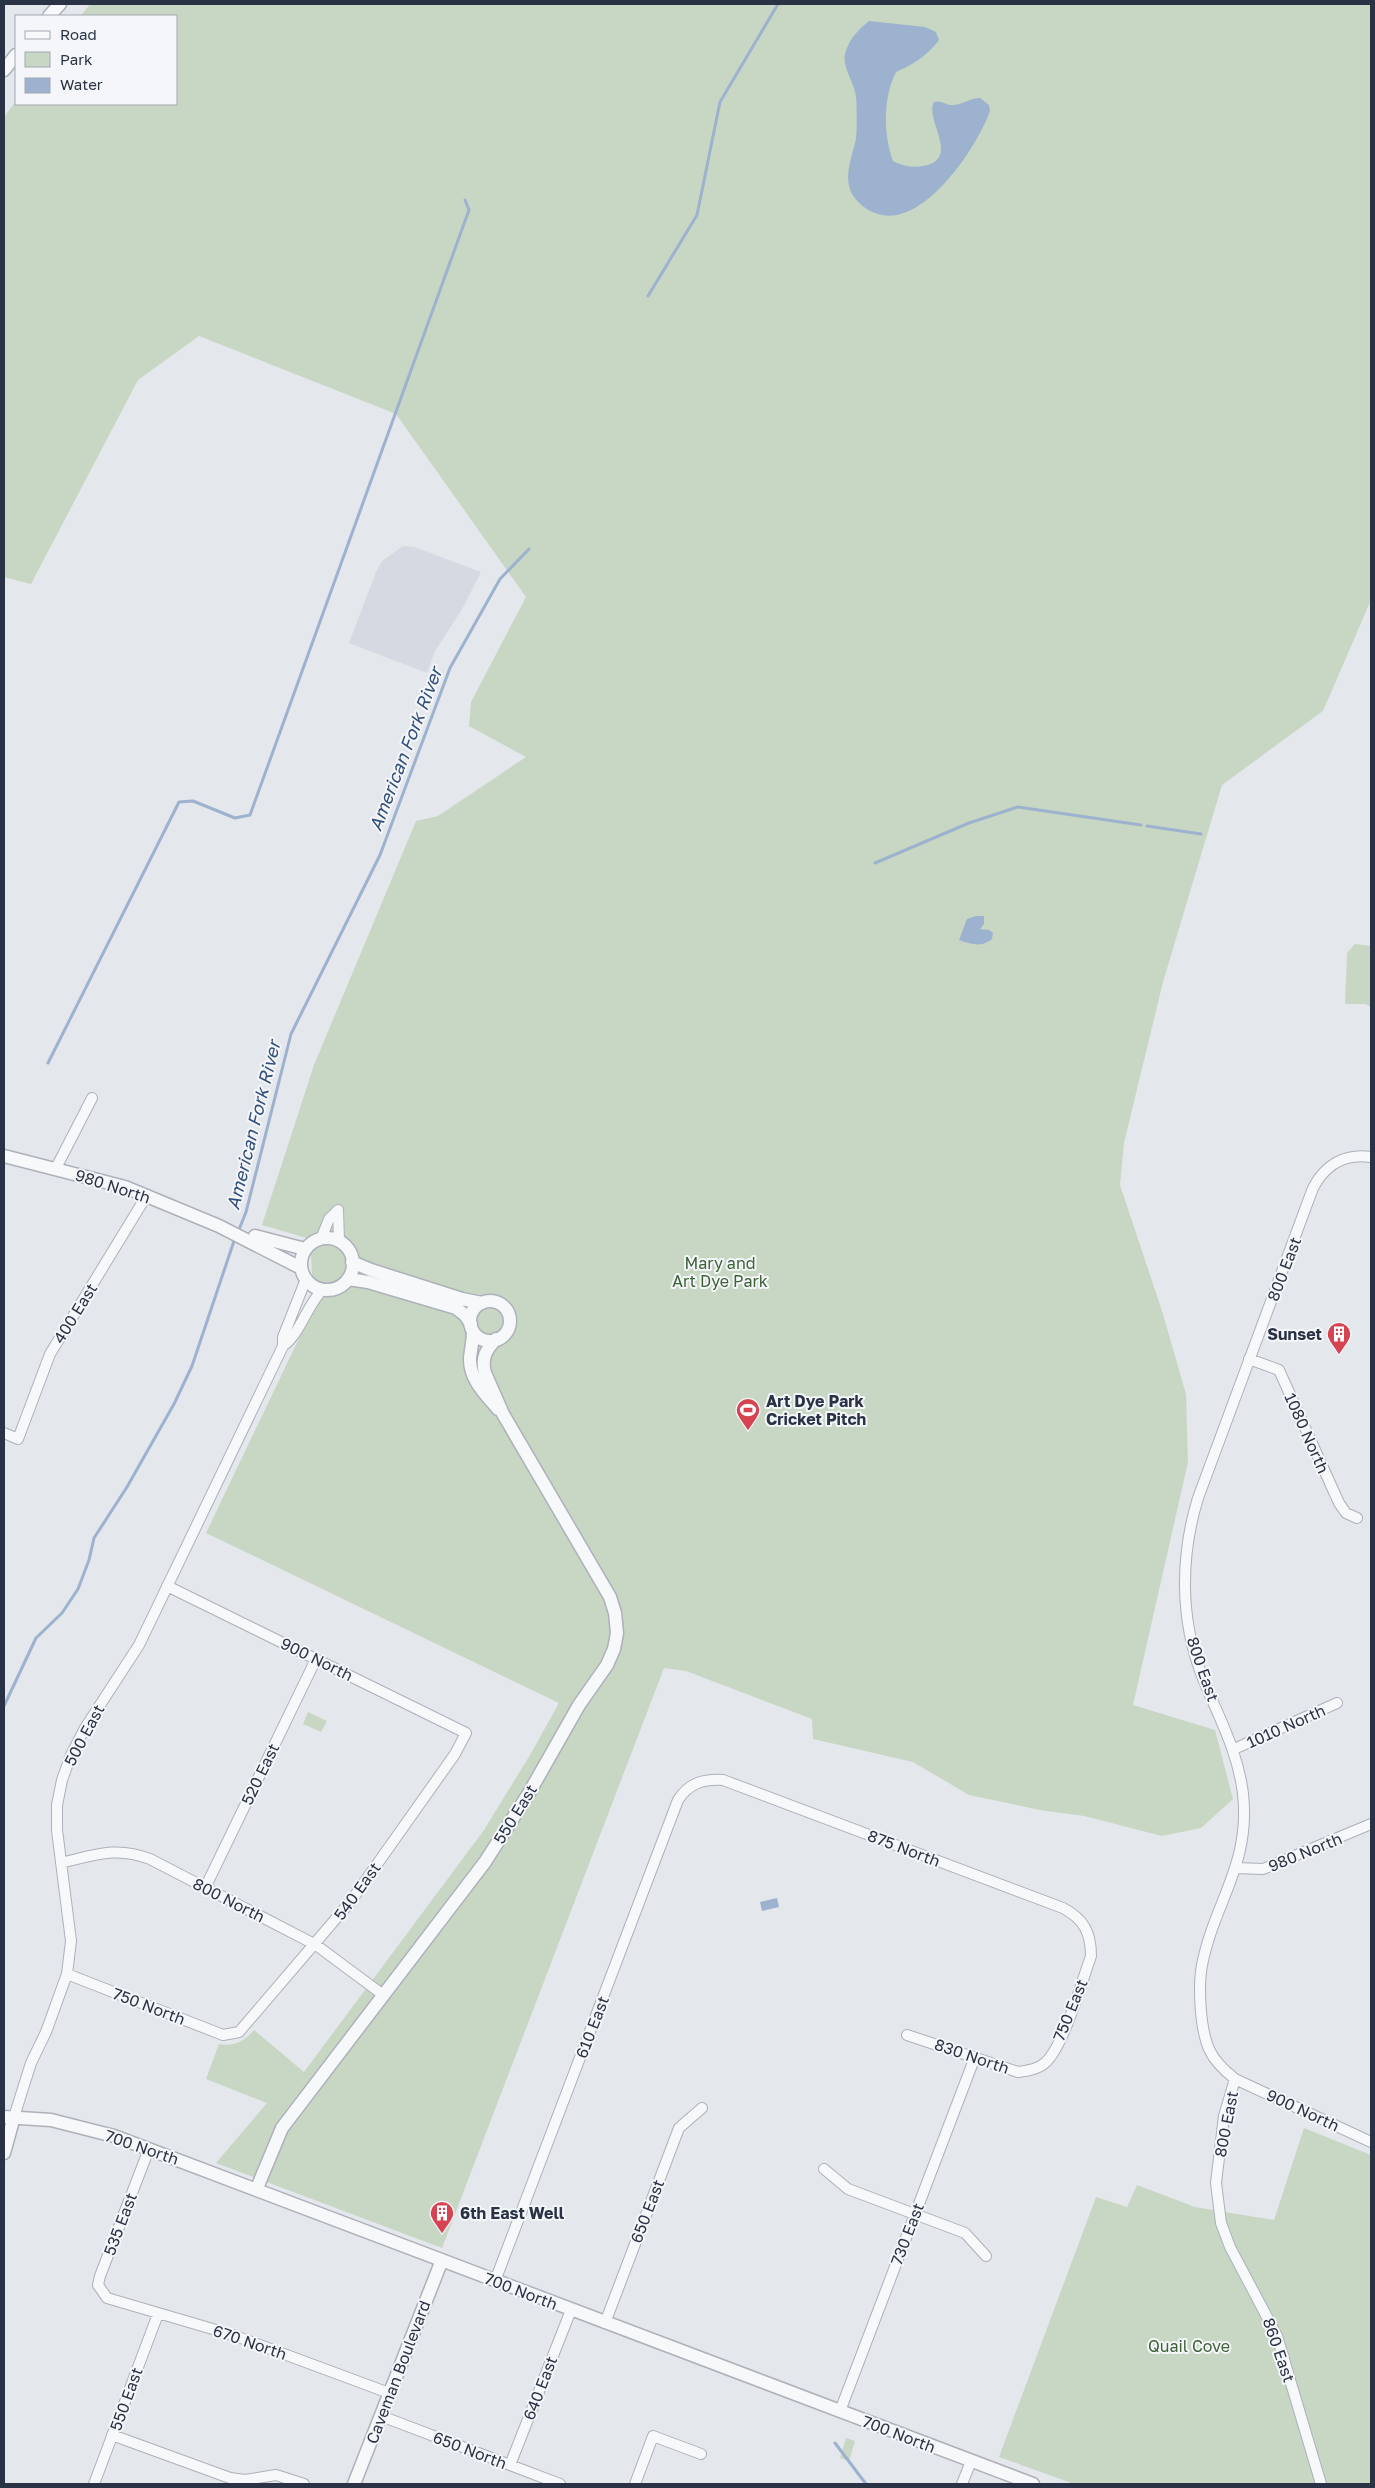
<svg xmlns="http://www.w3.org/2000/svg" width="1375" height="2488" font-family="'Golos Text',sans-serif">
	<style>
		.built { fill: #d6d9e1 }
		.green { fill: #c8d7c4 }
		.water { fill: #9db2ce }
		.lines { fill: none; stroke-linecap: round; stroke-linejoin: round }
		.stream { stroke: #9db2ce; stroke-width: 3 }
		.minor-casing { stroke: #acb1ba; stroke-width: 12 }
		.tertiary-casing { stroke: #acb1ba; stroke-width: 15 }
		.minor { stroke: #f7f8fa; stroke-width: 10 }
		.tertiary { stroke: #f7f8fa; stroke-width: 12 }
		.labels { text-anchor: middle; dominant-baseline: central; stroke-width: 4; stroke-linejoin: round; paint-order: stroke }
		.street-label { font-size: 16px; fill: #2a3346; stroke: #f4f6f9 }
		.park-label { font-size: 16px; fill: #3c6236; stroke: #f4f6f9 }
		.poi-label { font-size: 16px; font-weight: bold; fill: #2a3346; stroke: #f4f6f9; text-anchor: start }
		.water-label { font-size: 18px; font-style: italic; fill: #314f7c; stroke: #f4f6f9 }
	</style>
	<rect width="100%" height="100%" fill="#e4e7ec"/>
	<!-- built -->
	<path class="built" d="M403 546 414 547 481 572 461 611 435 651 427 673 349 643 376 572 382 561Z"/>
	<!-- green -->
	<path class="green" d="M90 4H1371V600L1323 711 1222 785 1163 982 1124 1143 1120 1185 1162 1311 1186 1394 1188 1462 1133 1705 1215 1730 1233 1799 1201 1828 1162 1836 1084 1816 1040 1810 969 1795 913 1762 813 1739 812 1719 686 1671 664 1668 442 2248 216 2163 267 2103 206 2079 219 2044C234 2047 245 2041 254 2030L304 2072 484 1830 530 1755 559 1703 206 1533 314 1307 310 1239 262 1225 314 1065 416 821 438 816 526 757 469 726 471 702 526 597 396 414 199 336 138 380 31 584 4 577V117L16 101V104H176V16H81Z
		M1355 944 1371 946V1007L1365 1004H1345L1347 953Z
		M308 1712 327 1721 321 1732 303 1724Z
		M1304 2128 1371 2155V2484H1074L999 2457 1096 2197 1127 2207 1137 2185 1195 2207 1274 2220Z
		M846 2438 855 2441 849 2461 840 2458Z"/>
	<!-- water -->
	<path class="water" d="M869 21 925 27 936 32 939 40C927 56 914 64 896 72 883 98 883 133 893 161 903 166 912 168 923 166 962 159 924 120 934 102 941 100 944 104 951 105 961 106 970 98 980 98L989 105 990 111C977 148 921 232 875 213 866 210 857 202 852 194 843 177 852 157 856 139 857 131 857 106 856 97 855 84 842 67 845 54 849 39 858 30 869 21Z
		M976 916H984V924L980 929 989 930 993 933 992 939C981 948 971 944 959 940L967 919Z
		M777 1898 779 1907 762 1911 760 1902Z"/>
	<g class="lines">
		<!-- stream -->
		<path class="stream" d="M648 296 697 215 720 102 778 4
			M1147 826 1201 834
			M875 863 969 823 1018 807 1141 825
			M48 1063 179 802 193 801 235 818 250 815 469 210 465 200
			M238 1232 246 1212 291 1034 380 855 450 668 500 579 529 549
			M4 1706 36 1638 62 1613 78 1589 89 1560 94 1538 127 1487 174 1404 192 1366 235 1238
			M835 2443 866 2484"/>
		<!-- minor casing -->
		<g class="minor-casing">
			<path id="minor" d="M1371 1157C1345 1153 1325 1165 1313 1188L1198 1498C1180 1557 1180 1619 1202 1676 1218 1716 1238 1751 1243 1794 1251 1864 1214 1903 1202 1965 1198 1987 1200 2031 1210 2051 1215 2062 1225 2071 1235 2079L1371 2142
				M56 1168 92 1098
				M338 1210 339 1241
				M321 1239 329 1219 338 1210
				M283 1346C300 1334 307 1305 323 1289
				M1249 1359 1279 1370 1339 1503 1346 1513 1357 1518
				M4 1433 18 1439 50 1354 147 1195
				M1234 1749 1337 1703
				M61 1863C95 1855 116 1846 150 1859L316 1945 382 1994
				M1236 1868 1263 1869 1371 1824
				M205 1888 316 1659
				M67 1974 223 2035 239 2032 351 1901 455 1754 466 1733 167 1586
				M1235 2079 1224 2116 1216 2183 1221 2223 1230 2247 1277 2336 1321 2484
				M14 2117 31 2063 46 2032 67 1974 71 1941 57 1830V1805L62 1780 71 1755 85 1728 139 1645 283 1346V1337L306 1279
				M149 2149 100 2276 98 2285 107 2298 233 2335 389 2393
				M824 2169 848 2189 965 2233 986 2256
				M495 2281 678 1800C689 1783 703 1779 723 1780L1063 1908C1084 1919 1091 1933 1091 1956 1082 1981 1064 2045 1046 2062 1039 2069 1028 2071 1018 2072L907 2035
				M605 2323 679 2128 702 2108
				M840 2411 975 2057
				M381 2416 560 2484
				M112 2435 230 2478 245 2480 276 2475 304 2484
				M510 2465 571 2310
				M94 2484 158 2314
				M635 2484 653 2436 701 2454
				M962 2484 971 2461"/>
		</g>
		<!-- tertiary casing -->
		<g class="tertiary-casing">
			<path id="tertiary" d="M49 16 60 4
				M4 70 16 55
				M4 1156 125 1187 219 1226 301 1268
				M255 1236 305 1249
				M301 1264a26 26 0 1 1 52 0a26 26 0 1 1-52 0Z
				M352 1262 371 1270 462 1299 482 1303
				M348 1279 368 1282 456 1308 465 1315 471 1324
				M470 1321a20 20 0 1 1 40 0a20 20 0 1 1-40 0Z
				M473 1331C473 1340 471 1349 470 1358 469 1379 486 1395 498 1409
				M4 2117 51 2120 114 2136 1033 2484
				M4 2153 14 2117
				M257 2188 282 2128 485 1862 529 1793 579 1705 607 1665 614 1649 617 1633 615 1613 610 1597 503 1414 485 1373C481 1358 486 1350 496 1339
				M354 2484 442 2260"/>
		</g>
		<!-- minor -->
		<use href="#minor" class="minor"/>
		<!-- tertiary -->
		<use href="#tertiary" class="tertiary"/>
	</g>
	<!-- icons -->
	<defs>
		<g id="building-pin" transform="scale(1.25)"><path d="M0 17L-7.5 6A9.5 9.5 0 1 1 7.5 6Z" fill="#d64452" stroke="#f4f6f9"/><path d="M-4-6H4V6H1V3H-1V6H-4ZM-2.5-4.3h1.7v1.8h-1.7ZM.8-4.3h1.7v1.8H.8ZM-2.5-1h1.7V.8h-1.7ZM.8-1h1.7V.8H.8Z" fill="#fff"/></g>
		<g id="stadium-pin" transform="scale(1.25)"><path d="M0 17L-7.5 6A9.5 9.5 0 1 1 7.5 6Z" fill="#d64452" stroke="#f4f6f9"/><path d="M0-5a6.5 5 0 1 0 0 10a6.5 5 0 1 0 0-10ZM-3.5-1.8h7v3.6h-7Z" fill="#fff"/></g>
	</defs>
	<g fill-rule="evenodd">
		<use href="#building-pin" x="1339" y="1334"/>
		<use href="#stadium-pin" x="748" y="1410"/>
		<use href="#building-pin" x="442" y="2213"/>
	</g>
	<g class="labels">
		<!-- street labels -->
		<g class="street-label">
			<text transform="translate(113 1186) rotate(18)">980 North</text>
			<text transform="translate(1284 1269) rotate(-69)">800 East</text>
			<text transform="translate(75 1313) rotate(-58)">400 East</text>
			<text transform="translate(1307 1433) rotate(66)">1080 North</text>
			<text transform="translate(317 1659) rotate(26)">900 North</text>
			<text transform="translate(1203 1669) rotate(71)">800 East</text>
			<text transform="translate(1286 1726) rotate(-24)">1010 North</text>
			<text transform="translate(84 1735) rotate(-62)">500 East</text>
			<text transform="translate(260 1774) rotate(-64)">520 East</text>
			<text transform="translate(515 1814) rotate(-58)">550 East</text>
			<text transform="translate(904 1848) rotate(21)">875 North</text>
			<text transform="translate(1305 1852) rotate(-22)">980 North</text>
			<text transform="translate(357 1891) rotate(-54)">540 East</text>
			<text transform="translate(229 1900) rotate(27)">800 North</text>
			<text transform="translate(149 2006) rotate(21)">750 North</text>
			<text transform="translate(1070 2010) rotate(-68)">750 East</text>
			<text transform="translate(592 2027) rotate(-69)">610 East</text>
			<text transform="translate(972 2056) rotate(19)">830 North</text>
			<text transform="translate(1303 2110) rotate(25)">900 North</text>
			<text transform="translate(1226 2124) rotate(-79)">800 East</text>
			<text transform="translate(142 2147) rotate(19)">700 North</text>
			<text transform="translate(647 2211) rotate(-69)">650 East</text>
			<text transform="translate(120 2224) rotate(-69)">535 East</text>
			<text transform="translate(907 2234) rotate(-69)">730 East</text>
			<text transform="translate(521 2291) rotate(21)">700 North</text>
			<text transform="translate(250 2342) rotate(19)">670 North</text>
			<text transform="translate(1279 2350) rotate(71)">860 East</text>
			<text transform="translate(398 2372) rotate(-69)">Caveman Boulevard</text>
			<text transform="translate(540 2388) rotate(-69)">640 East</text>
			<text transform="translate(126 2399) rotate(-70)">550 East</text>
			<text transform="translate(899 2434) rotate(21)">700 North</text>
			<text transform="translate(470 2450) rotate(21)">650 North</text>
		</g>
		<!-- park labels -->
		<g class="park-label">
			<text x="720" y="1263">Mary and<tspan x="720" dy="18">Art Dye Park</tspan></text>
			<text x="1189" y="2346">Quail Cove</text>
		</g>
		<!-- poi labels -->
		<g class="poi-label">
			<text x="1322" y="1334" text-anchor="end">Sunset</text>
			<text x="766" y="1401">Art Dye Park<tspan x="766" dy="18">Cricket Pitch</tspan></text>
			<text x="460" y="2213">6th East Well</text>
		</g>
		<!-- water labels -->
		<g class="water-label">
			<text transform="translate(405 749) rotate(-69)">American Fork River</text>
			<text transform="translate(253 1125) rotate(-76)">American Fork River</text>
		</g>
	</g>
	<!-- border -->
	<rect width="1375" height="2488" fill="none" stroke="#2a3346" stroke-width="10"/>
	<!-- legend -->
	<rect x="15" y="15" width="162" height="90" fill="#f4f6f9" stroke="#a3a8b1"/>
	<rect x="25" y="31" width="25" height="8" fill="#f7f8fa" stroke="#a3a8b1"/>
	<text x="60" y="40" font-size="15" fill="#2a3346">Road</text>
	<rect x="25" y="52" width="25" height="15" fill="#c8d7c4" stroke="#a3a8b1"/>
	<text x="60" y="65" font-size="15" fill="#2a3346">Park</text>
	<rect x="25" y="78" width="25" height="15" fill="#9db2ce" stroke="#a3a8b1"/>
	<text x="60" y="90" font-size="15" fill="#2a3346">Water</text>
</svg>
